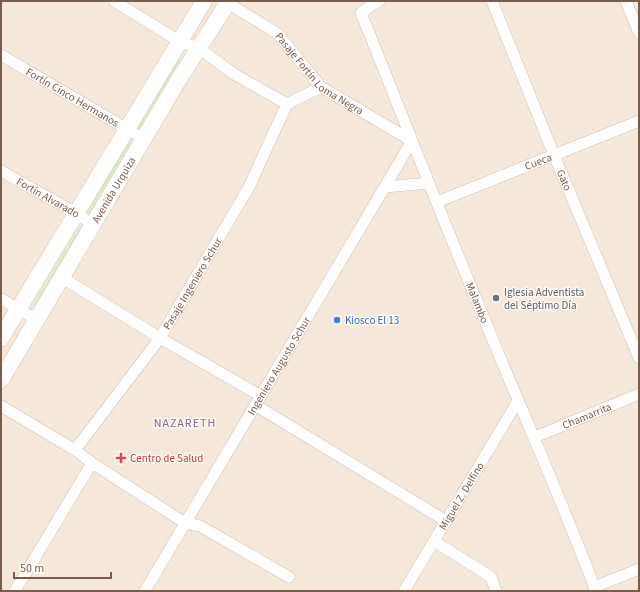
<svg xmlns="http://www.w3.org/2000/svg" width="640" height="592" font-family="'Source Sans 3',sans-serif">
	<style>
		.residential { fill: #f5e8da }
		.green { fill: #d8ecc9 }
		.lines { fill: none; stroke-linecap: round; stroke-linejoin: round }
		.street-casing { stroke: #d1beb0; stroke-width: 12 }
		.secondary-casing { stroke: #d6c0b0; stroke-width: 17 }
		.street { stroke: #fff; stroke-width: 11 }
		.secondary { stroke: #fff; stroke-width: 16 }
		.worship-dot { fill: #6b7280; stroke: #fffaf3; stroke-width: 1.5 }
		.shop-dot { fill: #3f7fe0; stroke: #fffaf3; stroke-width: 1.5 }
		.health-dot { fill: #e0444e; stroke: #fffaf3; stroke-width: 1.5 }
		.labels { text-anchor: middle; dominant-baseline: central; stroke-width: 3; stroke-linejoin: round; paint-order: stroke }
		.street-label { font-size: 11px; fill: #7a5c4d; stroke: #fffaf3 }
		.worship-label { font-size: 11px; fill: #5b616d; stroke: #fffaf3; text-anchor: start }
		.shop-label { font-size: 11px; fill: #366cbe; stroke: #fffaf3; text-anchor: start }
		.health-label { font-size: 11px; fill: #be3a42; stroke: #fffaf3; text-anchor: start }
		.neighbourhood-label { font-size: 12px; letter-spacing: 1px; fill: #846695; stroke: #fffaf3 }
	</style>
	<rect width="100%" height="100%" fill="#fdf6ec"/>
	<!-- residential -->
	<path class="residential" d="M1 1H639V591H1Z"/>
	<!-- green -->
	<path class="green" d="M178 59 181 61 140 129 137 128Z
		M128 142 131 144 90 213 87 212Z
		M78 228 82 230 36 306 33 304Z"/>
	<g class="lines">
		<!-- street casing -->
		<g class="street-casing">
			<g id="street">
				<path d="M114 1 179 41 200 49 234 74 287 104"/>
				<path id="s1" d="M379 1 373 4 361 13C400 109 437 206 477 301 516 398 559 493 596 591"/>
				<path id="s2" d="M492 1 554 155 639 358"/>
				<path d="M626 1 639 33"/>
				<path id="s3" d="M228 3 278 34 321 87 412 141"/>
				<path id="s4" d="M1 55 144 139"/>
				<path d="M287 104 321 87"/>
				<path id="s5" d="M1 171 76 213 93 225"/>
				<path d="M385 187 429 183"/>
				<path id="s6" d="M437 202 639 121"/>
				<path d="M61 277 160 338 261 396"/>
				<path d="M1 299 36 319"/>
				<path d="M255 405 446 521"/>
				<path d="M1 406 75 450 92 463 185 523 200 526 289 577"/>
				<path id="s7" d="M535 437 639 394"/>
				<path id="s8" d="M75 450 160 338 249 187 287 104"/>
				<path d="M434 541 491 577 496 591"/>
				<path d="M594 587 639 569"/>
				<path d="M15 591 92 463"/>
				<path id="s9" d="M145 591 412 141"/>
				<path id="s10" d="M404 591 518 401"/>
			</g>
		</g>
		<!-- secondary casing -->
		<g class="secondary-casing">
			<g id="secondary">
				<path d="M1 338 204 1"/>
				<path id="s11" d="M1 380 179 79 229 1"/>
			</g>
		</g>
		<!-- street -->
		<use href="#street" class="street"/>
		<!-- secondary -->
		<use href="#secondary" class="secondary"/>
	</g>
	<!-- markers -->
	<circle class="worship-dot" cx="496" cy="298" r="4"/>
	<circle class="shop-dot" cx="337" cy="320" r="4"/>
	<path class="health-dot" d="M119 452h4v4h4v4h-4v4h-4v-4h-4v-4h4z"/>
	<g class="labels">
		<!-- street labels -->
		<g class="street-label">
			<text stroke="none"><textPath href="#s3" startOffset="117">Pasaje Fortín Loma Negra</textPath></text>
			<text stroke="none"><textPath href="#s4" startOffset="83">Fortín Cinco Hermanos</textPath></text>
			<text stroke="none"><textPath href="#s6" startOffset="109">Cueca</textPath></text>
			<text stroke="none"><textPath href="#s2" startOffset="193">Gato</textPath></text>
			<text stroke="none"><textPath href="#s11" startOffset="221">Avenida Urquiza</textPath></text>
			<text stroke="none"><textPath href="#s5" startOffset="54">Fortín Alvarado</textPath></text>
			<text stroke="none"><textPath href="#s8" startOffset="204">Pasaje Ingeniero Schur</textPath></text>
			<text stroke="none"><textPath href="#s1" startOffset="334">Malambo</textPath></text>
			<text stroke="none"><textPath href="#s9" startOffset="262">Ingeniero Augusto Schur</textPath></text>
			<text stroke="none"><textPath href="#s7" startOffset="56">Chamarrita</textPath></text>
			<text stroke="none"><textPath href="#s10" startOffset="111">Miguel Z. Delfino</textPath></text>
		</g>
		<!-- worship labels -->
		<g class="worship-label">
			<text x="504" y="292">Iglesia Adventista<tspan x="504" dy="13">del Séptimo Día</tspan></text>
		</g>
		<!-- shop labels -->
		<g class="shop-label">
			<text x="345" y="320">Kiosco El 13</text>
		</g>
		<!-- health labels -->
		<g class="health-label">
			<text x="130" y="458">Centro de Salud</text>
		</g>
		<!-- neighbourhood labels -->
		<g class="neighbourhood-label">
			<text x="185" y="423">NAZARETH</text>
		</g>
	</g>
	<!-- border -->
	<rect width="640" height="592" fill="none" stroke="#7a5c4d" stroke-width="4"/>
	<!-- scale -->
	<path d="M14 572v6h97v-6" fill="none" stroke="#7a5c4d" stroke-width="2"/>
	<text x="20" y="572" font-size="12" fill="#7a5c4d" stroke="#fffaf3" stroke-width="3" paint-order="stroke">50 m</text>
</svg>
